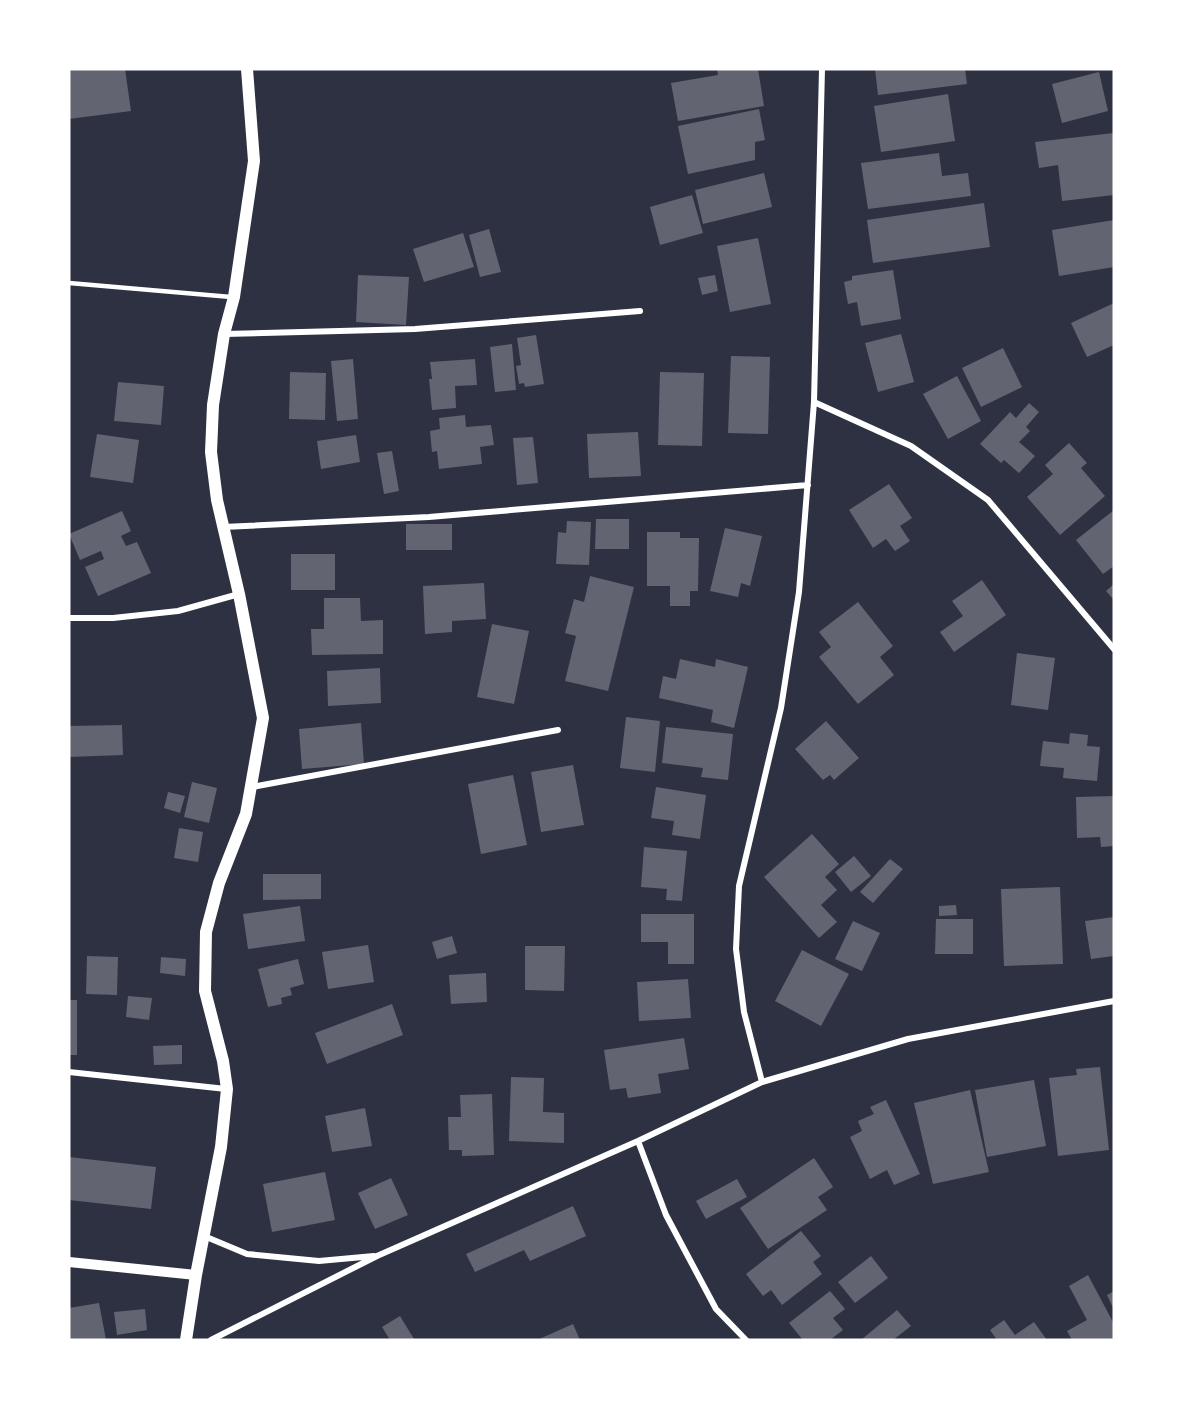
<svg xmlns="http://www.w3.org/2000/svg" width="1183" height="1409" font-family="'Roboto Serif',serif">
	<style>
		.building { fill: #626471 }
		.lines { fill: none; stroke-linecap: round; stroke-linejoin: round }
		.service { stroke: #fff; stroke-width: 4.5 }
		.minor { stroke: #fff; stroke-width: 6 }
		.tertiary { stroke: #fff; stroke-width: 10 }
		.secondary { stroke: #fff; stroke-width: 12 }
	</style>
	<rect width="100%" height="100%" fill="#2d3142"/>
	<!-- building -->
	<path class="building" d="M69 69H125L131 111 69 119Z
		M717 69H758L764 106 678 121 671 83 718 75Z
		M875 69H965L967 84 878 95Z
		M1099 72 1108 111 1062 123 1052 84Z
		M948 94 955 141 881 152 874 106Z
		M759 109 765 140 755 142V160L688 174 678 126Z
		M1114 133V195L1062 201 1058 165 1039 168 1035 142Z
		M939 153 942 176 968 173 971 196 868 209 861 163Z
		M764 173 772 207 703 224 695 190Z
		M692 195 703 233 660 245 650 207Z
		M984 203 990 247 873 263 867 220Z
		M1114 220V267L1059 276 1052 230Z
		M489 229 501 272 480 277 469 235Z
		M463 233 474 267 424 282 413 249Z
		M758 238 771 304 730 312 717 246Z
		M893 270 901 319 861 326 857 302 848 304 844 282 852 280V276Z
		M358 275 409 277 406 325 356 322Z
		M715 275 718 291 702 295 698 278Z
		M1114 303V345L1087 357 1071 323Z
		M901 334 914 382 878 392 865 343Z
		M536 335 544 384 525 387 524 383 519 384 516 366 521 365 517 338Z
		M512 344 516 390 495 392 490 347Z
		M1003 348 1022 387 981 407 962 368Z
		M731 356 770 357 768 434 728 433Z
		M353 359 358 419 337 421 331 361Z
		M475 359 477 385 455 386 456 408 432 410 429 379H432L430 362Z
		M290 372 326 373 325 420 289 419Z
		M660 372 704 373 702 446 658 445Z
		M957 376 981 421 948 439 923 394Z
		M118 382 164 386 161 425 114 421Z
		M1029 403 1039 412 1026 427 1030 431 1019 442 1035 456 1019 473 1004 460 1001 463 980 444 1010 412 1016 418Z
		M465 415 466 427 491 425 494 445 480 447 482 464 439 469 437 451 432 452 430 431 440 429 439 418Z
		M638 432 641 476 589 478 587 434Z
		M97 434 139 440 133 483 90 477Z
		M356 435 360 462 321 469 317 441Z
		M533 437 538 483 517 485 513 438Z
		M1069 443 1087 463 1081 468 1105 496 1060 535 1027 497 1053 474 1045 465Z
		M392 451 399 491 384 494 377 453Z
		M889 484 912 518 900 526 910 541 895 551 886 539 873 548 849 510Z
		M1114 510V566L1103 574 1076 540Z
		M122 511 131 531 121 536 126 546 137 542 151 573 98 596 85 567 104 559 101 551 80 560 69 534Z
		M596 519H629V549H595Z
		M567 521 591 522 589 565 556 564 558 532 566 533Z
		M406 524H452V550H406Z
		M725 528 762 536 750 586 741 583 738 597 710 591Z
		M647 532H680V538H699L698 591H690V606H670V586H647Z
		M291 554H335V590H291Z
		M590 576 634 587 608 691 565 681 576 636 565 633 574 599 584 602Z
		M982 580 1006 615 954 652 940 632 963 616 952 601Z
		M484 583 486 619 452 621V632L425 634 423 586Z
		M1114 584V600L1106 591Z
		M324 598H360L361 621 383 620V654L312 655 311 629H324Z
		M858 602 893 646 880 657 894 675 858 704 819 657 831 647 819 632Z
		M492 624 529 631 514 704 477 697Z
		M1017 653 1055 658 1048 710 1011 705Z
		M680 659 715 667 716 659 748 667 734 728 711 722 713 710 659 698 663 676 676 679Z
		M380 668 381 703 328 706 327 671Z
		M626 717 660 721 655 772 620 768Z
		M826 721 859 758 834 780 830 775 823 780 795 749Z
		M361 723 364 764 302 769 299 729Z
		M122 725 123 755 69 757V726Z
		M666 727 733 734 728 780 701 777 703 768 662 763Z
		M1070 733 1088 735 1087 746 1100 747 1097 781 1063 778 1064 768 1040 766 1043 741 1069 744Z
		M573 765 584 825 541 832 531 772Z
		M513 775 527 845 481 854 468 784Z
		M192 782 217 788 209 823 184 817Z
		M656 787 706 795 700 839 672 835 674 821 651 818Z
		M168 792 185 796 180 813 164 808Z
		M1114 796V846L1101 847 1100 837 1077 838 1076 797Z
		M179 828 203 832 198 862 174 858Z
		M812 834 839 864 825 877 837 890 821 905 837 922 819 938 764 877Z
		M644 847 687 851 682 901 666 900 667 889 641 887Z
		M854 856 871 876 851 892 835 872Z
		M890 859 903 869 873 903 860 892Z
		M263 874H321V899L263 900Z
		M1060 887 1063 964 1004 966 1001 889Z
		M956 905 957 915 939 916V906Z
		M300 906 305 941 248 949 243 914Z
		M641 914H694V964H668V942H641Z
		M1114 917V956L1091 959 1085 921Z
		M936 919H973V954H935Z
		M853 921 880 933 862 971 835 959Z
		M452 936 457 953 437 959 432 942Z
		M368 945 374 982 328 989 322 952Z
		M525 946H565L564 991 525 990Z
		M802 950 849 974 821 1026 775 1001Z
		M87 956 118 957 117 995 86 994Z
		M161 957 186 959 185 976 160 973Z
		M298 959 304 984 290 988 292 995 281 998 282 1004 268 1007 258 969Z
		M486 973 487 1002 451 1004 449 975Z
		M688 979 691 1018 639 1021 637 982Z
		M128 996 152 998 149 1020 126 1017Z
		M69 1000H77V1055H69Z
		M392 1004 403 1035 327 1064 315 1033Z
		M684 1038 689 1069 658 1074 661 1093 628 1098 626 1088 610 1090 604 1050Z
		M182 1045V1064L154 1065 153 1046Z
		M1100 1067 1109 1150 1058 1156 1049 1078 1077 1075 1076 1069Z
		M511 1077 544 1078 543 1112 564 1113V1143L509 1141Z
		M1034 1080 1046 1146 987 1157 975 1090Z
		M970 1090 989 1172 933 1184 914 1103Z
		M492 1094 494 1155 462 1156V1150H449L448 1117H461L460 1095Z
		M886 1100 920 1174 894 1185 887 1170 870 1179 850 1137 862 1131 858 1121 874 1114 870 1107Z
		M365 1108 372 1146 332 1152 325 1116Z
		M69 1157 156 1167 151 1209 69 1200Z
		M814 1158 833 1187 818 1197 827 1210 768 1249 740 1208Z
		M325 1172 335 1220 272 1232 263 1184Z
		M391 1178 408 1215 375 1229 358 1193Z
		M737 1179 747 1197 706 1219 696 1201Z
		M573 1206 586 1236 530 1261 524 1250 475 1272 466 1254Z
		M801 1231 821 1256 813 1262 822 1274 782 1305 771 1290 763 1296 746 1274Z
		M871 1256 888 1278 855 1303 838 1282Z
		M1088 1275 1114 1324V1340H1072L1067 1331 1087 1320 1069 1286Z
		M830 1291 845 1309 833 1318 843 1330 830 1340H803L789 1323Z
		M1114 1291V1310L1107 1295Z
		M99 1303 106 1340H69V1308Z
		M145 1309 147 1330 117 1335 114 1312Z
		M897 1310 911 1326 893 1340H861Z
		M400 1316 414 1339 413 1340H390L382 1327Z
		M1004 1320 1015 1335 1034 1322 1047 1340H997L990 1330Z
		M573 1324 580 1340H537Z"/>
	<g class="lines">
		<!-- service -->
		<path class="service" d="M69 283 231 297"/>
		<!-- minor -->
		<path class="minor" d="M224 334 415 329 640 311
			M814 402 911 446 988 500 1114 649
			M223 527 429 517 808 485
			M69 618H113L178 611 239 594
			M252 787 558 730
			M69 1072 226 1089
			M762 1082 744 1012 736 949 739 886 781 708 799 592 814 402 822 69
			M638 1141 666 1215 716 1309 746 1340
			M204 1236 247 1254 319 1261 374 1256
			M211 1340 377 1256 638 1141 762 1082 908 1039 1114 1001"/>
		<!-- tertiary -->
		<path class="tertiary" d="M69 1262 196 1275"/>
		<!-- secondary -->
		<path class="secondary" d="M186 1340 196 1275 221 1147 227 1089 223 1061 205 991 206 932 219 883 246 814 263 718 239 594 217 500 211 452 213 405 224 334 234 297 254 161 247 69"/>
	</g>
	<!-- border -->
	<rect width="1183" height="1409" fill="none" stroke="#ffffff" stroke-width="141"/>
</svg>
